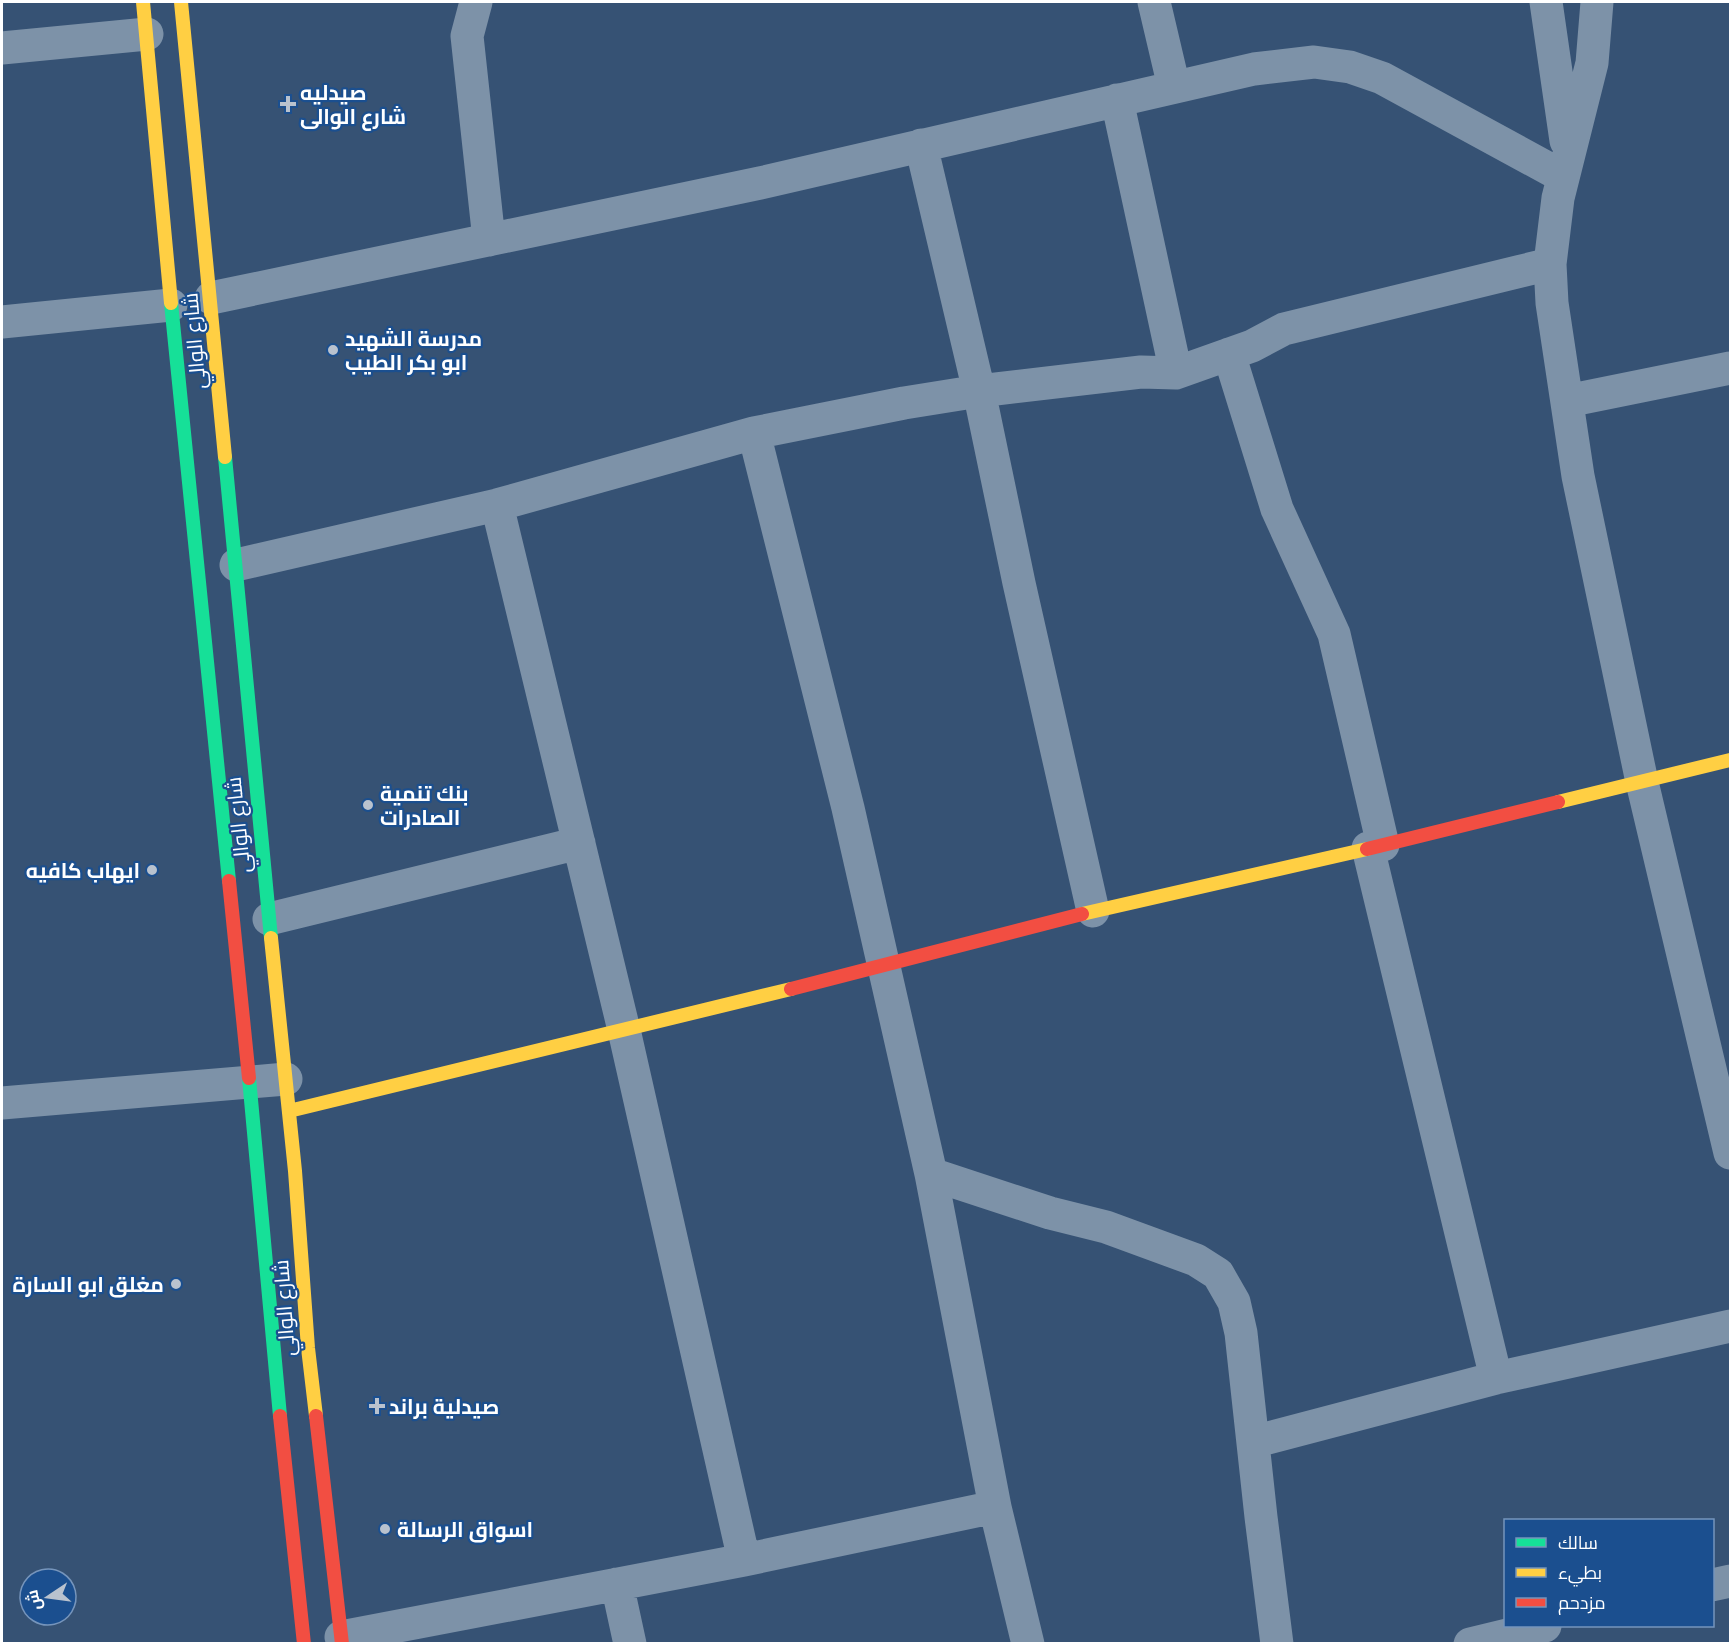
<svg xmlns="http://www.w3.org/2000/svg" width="1732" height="1645" font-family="Raleway,Cairo,sans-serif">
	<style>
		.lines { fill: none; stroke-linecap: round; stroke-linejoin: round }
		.street { stroke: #7d92a8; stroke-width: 33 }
		.fast { stroke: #16e098; stroke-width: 14 }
		.slow { stroke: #ffcf43; stroke-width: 14 }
		.jam { stroke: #f24e42; stroke-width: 14 }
		.poi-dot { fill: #b9c2ce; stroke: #1b4f8f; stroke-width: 2 }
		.labels { text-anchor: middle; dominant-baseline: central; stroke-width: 4.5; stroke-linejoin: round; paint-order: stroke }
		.poi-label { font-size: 21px; font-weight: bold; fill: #fff; stroke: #1b4f8f; text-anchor: start }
		.street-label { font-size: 21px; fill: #fff; stroke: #1b4f8f }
	</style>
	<rect width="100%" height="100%" fill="#365274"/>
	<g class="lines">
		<!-- street -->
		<path class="street" d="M476 2 467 36 489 240
			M1154 2 1174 87
			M1546 2 1566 141
			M1597 2 1592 63 1558 198 1550 264 1552 303 1578 476 1642 782 1730 1153
			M2 48 147 34
			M1117 100 1176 373
			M921 145 979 391 1019 583 1093 911
			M211 298 760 183 1254 69 1314 62 1350 67 1382 78 1562 176
			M2 322 171 305
			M1229 354 1277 509 1334 634 1383 845
			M1567 401 1730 368
			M754 433 848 808 931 1174 995 1507 1028 1644
			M497 505 624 1030 744 1560
			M236 565 497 505 754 433 904 403 979 391 1141 372 1176 373 1252 346 1284 329 1550 264
			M1368 848 1496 1378
			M269 919 579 843
			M2 1103 286 1079
			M931 1174 1050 1213 1106 1227 1196 1260 1218 1274 1234 1302 1241 1333 1261 1517 1277 1644
			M1253 1442 1496 1378 1730 1326
			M617 1584 630 1644
			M1712 1585 1730 1581
			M341 1637 744 1560 995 1507
			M1470 1644 1545 1626"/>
		<!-- fast -->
		<path class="fast" d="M171 303 229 881
			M225 457 271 938
			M249 1078 280 1416"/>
		<!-- slow -->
		<path class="slow" d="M143 2 171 303
			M181 2 225 457
			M1558 802 1730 760
			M1082 914 1367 849
			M271 938 295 1171 308 1348 316 1416
			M289 1111 791 989"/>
		<!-- jam -->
		<path class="jam" d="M1367 849 1558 802
			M229 881 249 1078
			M791 989 1082 914
			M280 1416 304 1644
			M316 1416 342 1644"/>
	</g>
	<!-- markers -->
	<g class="poi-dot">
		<path d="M285 95h6v6h6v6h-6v6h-6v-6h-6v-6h6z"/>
		<circle cx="333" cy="350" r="6"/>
		<circle cx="368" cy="805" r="6"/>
		<circle cx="152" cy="870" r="6"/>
		<circle cx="176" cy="1284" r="6"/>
		<path d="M374 1397h6v6h6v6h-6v6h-6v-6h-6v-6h6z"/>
		<circle cx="385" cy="1529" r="6"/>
	</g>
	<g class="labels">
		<!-- poi labels -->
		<g class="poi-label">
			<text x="300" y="92">صيدليه<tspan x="300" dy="24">شارع الوالى</tspan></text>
			<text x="345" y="338">مدرسة الشهيد<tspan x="345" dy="24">ابو بكر الطيب</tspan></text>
			<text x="380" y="793">بنك تنمية<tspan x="380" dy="24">الصادرات</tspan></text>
			<text x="140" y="870" text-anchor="end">ايهاب كافيه</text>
			<text x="164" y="1284" text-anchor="end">مغلق ابو السارة</text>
			<text x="389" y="1406">صيدلية براند</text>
			<text x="397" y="1529">اسواق الرسالة</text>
		</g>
		<!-- street labels -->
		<g class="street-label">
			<text transform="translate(194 341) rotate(-95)">شارع الوالي</text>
			<text transform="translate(238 825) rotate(-96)">شارع الوالي</text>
			<text transform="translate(284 1308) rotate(-94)">شارع الوالي</text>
		</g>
	</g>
	<!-- border -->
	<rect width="1732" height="1645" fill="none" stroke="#ffffff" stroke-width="6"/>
	<!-- legend -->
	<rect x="1504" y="1519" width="210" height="108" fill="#1b4f8f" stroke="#7695bc" stroke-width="1.5"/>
	<rect x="1516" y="1538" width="30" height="9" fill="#16e098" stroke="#7695bc" stroke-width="1.5"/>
	<text x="1558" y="1549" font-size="18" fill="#ffffff">سالك</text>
	<rect x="1516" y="1568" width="30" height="9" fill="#ffcf43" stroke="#7695bc" stroke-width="1.5"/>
	<text x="1558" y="1579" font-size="18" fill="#ffffff">بطيء</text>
	<rect x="1516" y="1598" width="30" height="9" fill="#f24e42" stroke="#7695bc" stroke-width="1.5"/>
	<text x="1558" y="1609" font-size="18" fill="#ffffff">مزدحم</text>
	<!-- north arrow -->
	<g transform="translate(48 1597) rotate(257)"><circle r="28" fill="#1b4f8f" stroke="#7695bc" stroke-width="1.5"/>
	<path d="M0-4.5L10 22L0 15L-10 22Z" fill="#b9c2ce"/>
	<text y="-9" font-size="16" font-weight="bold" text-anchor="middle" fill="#ffffff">ش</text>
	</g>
</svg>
